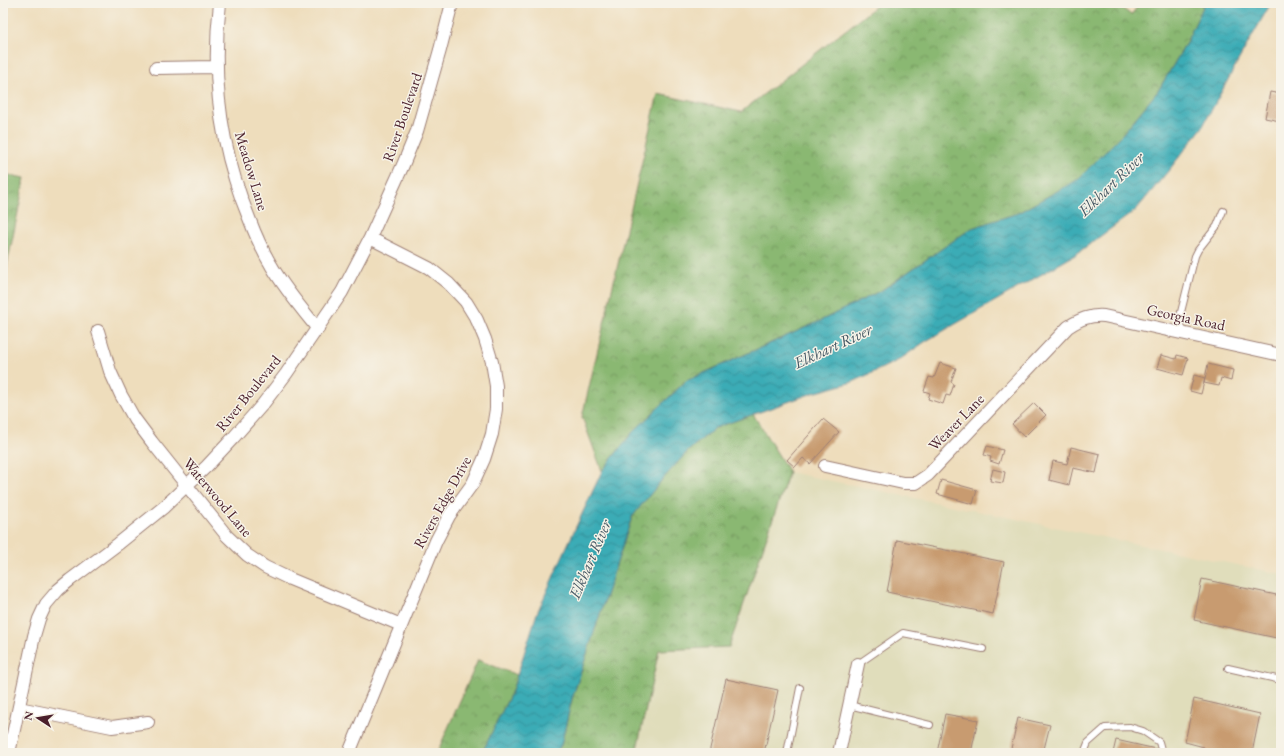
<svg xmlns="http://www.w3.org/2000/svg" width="1284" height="756" font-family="'EB Garamond',serif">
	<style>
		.built { fill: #e0ddbb }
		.forest { fill: url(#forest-crowns); stroke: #6a6c4e }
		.water { fill: url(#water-waves); stroke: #426670 }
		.building { fill: #c89b70 }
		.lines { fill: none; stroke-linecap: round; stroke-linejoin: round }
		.lane-casing { stroke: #9c7e74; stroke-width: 8 }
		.street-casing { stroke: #9c7e74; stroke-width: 14 }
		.lane { stroke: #fff; stroke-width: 6 }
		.street { stroke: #fff; stroke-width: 12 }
		.labels { text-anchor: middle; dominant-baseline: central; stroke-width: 3; stroke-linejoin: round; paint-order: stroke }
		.street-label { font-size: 15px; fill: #4a1f2b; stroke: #f7f3e8 }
		.water-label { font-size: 16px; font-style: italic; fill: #445763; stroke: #f7f3e8 }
	</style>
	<defs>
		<pattern id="forest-crowns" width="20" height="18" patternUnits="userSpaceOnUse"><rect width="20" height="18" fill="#8ab872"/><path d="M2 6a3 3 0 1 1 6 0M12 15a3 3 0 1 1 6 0" fill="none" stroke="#73955e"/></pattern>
		<pattern id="water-waves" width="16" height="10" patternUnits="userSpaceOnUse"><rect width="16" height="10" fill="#3bacb6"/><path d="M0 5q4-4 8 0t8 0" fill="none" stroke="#348b94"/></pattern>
	</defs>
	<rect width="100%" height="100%" fill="#f7f3e8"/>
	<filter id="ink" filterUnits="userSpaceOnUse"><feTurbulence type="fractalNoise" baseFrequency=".025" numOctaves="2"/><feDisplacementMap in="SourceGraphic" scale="8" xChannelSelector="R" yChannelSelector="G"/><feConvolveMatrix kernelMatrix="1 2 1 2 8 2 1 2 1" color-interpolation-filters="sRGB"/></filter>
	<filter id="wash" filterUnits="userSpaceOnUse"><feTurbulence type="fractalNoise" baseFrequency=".012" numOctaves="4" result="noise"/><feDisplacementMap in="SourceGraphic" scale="16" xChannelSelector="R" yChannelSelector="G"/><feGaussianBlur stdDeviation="0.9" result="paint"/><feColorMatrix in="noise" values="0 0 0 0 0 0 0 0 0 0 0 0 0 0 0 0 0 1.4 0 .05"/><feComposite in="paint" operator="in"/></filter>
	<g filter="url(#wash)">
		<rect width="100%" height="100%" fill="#eeddbc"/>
		<!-- built -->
		<path class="built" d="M789 472 1281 574V753H636L659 650 729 647Z"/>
		<!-- forest -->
		<path class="forest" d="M880 3H1116L1131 15 1140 3H1205L1184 47 1158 91 1119 138 1077 180 1018 213 972 228 882 290 820 321 686 381 632 433 602 471 582 417 658 94 741 112Z
			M3 174 25 178 3 285Z
			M753 414 789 472 729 647 659 650 636 753H556L561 745 572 699 632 517 661 481 688 451 715 428Z
			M478 660 517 675 512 691 482 753H437Z"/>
		<!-- water -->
		<path class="water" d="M1205 3H1271L1238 61 1202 128 1169 170 1136 210 1075 255 926 341 899 360 853 382 813 393 715 428 688 451 661 481 632 517 572 699 561 745 556 753H482L512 691 537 613 568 544 602 471 632 433 686 381 820 321 882 290 972 228 1018 213 1077 180 1119 138 1158 91 1184 47Z"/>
		<g id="blocks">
			<!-- building -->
			<path class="building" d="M1270 92 1281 94V115L1280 121 1265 118Z
				M1161 355 1176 359 1177 355 1188 358 1183 375 1157 368Z
				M940 363 956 368 951 382 954 384 950 396 946 395 943 404 928 399 930 393 924 391 929 377 934 378Z
				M1208 364 1233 370 1231 381 1221 378 1219 386 1204 383Z
				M1194 375 1205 378 1201 394 1190 391Z
				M1034 403 1046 415 1024 437 1012 424Z
				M823 419 839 432 810 464 803 458 795 467 787 460Z
				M987 446 1003 450 999 464 990 461 991 457 984 455Z
				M1071 447 1100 454 1096 473 1073 468 1069 485 1049 480 1053 461 1067 464Z
				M993 469 1005 472 1003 483 990 481Z
				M941 480 977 490 973 504 937 494Z
				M897 540 1004 562 993 614 887 592Z
				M1202 579 1281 596V639L1194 620Z
				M726 679 778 690 764 753H709Z
				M1194 699 1260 714 1252 753H1203L1204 747 1185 742Z
				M945 714 978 720 971 753H937Z
				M1018 718 1050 725 1043 753H1010Z
				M1116 740 1156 749V753H1113Z"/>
		</g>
	</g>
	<g filter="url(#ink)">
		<use href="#blocks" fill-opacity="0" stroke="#9c7e74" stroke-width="1"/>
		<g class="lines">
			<!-- lane casing -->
			<g class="lane-casing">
				<path id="lane" d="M1184 333 1180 322V316L1195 256 1198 250 1217 226 1223 211
					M858 664 903 633 983 649
					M1228 668 1281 680
					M849 705 930 725
					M787 753 800 688
					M1084 753 1088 743 1105 728 1130 727 1143 731 1159 742 1162 753"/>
			</g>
			<!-- street casing -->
			<g class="street-casing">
				<path id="street" d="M220 3C211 78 220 148 249 218 255 234 262 250 271 265 284 288 301 308 318 329
					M156 68 216 67
					M98 331 110 371 121 395 134 418 152 442 227 536 247 555 265 567 290 579 401 625
					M825 466 903 483H916L928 475 1068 327C1080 319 1090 315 1104 316L1281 355
					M19 708 112 727 148 722
					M9 753 34 636 39 619 46 604 58 590 70 580 118 544 164 507 207 466 234 437 263 404 286 374 342 292 370 238 403 165 417 131 440 50 452 3
					M349 753 436 541 449 516 473 483 484 459 492 434 496 409V386L492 362 485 339 477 320 466 302 449 284 429 268 370 238
					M839 753 858 664"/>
			</g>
			<!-- lane -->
			<use href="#lane" class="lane"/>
			<!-- street -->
			<use href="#street" class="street"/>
		</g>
	</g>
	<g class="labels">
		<!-- street labels -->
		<g class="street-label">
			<text transform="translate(402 117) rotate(-71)">River Boulevard</text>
			<text transform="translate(252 171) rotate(73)">Meadow Lane</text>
			<text transform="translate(1186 317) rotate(12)">Georgia Road</text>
			<text transform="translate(248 393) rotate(-51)">River Boulevard</text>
			<text transform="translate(956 422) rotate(-46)">Weaver Lane</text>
			<text transform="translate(218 497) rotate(50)">Waterwood Lane</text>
			<text transform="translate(442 502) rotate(-61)">Rivers Edge Drive</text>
		</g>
		<!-- water labels -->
		<g class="water-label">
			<text transform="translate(1111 184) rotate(-44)">Elkhart River</text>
			<text transform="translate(833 346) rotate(-25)">Elkhart River</text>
			<text transform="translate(590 559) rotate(-67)">Elkhart River</text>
		</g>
	</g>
	<!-- margin -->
	<rect width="1284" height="756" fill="none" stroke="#f7f3e8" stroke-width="16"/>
	<!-- north arrow -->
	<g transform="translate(38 718) rotate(282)" stroke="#f7f3e8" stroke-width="3" paint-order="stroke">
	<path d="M0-3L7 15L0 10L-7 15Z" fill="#4a1f2b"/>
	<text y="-6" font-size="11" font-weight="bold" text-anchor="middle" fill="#4a1f2b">N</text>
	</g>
</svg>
